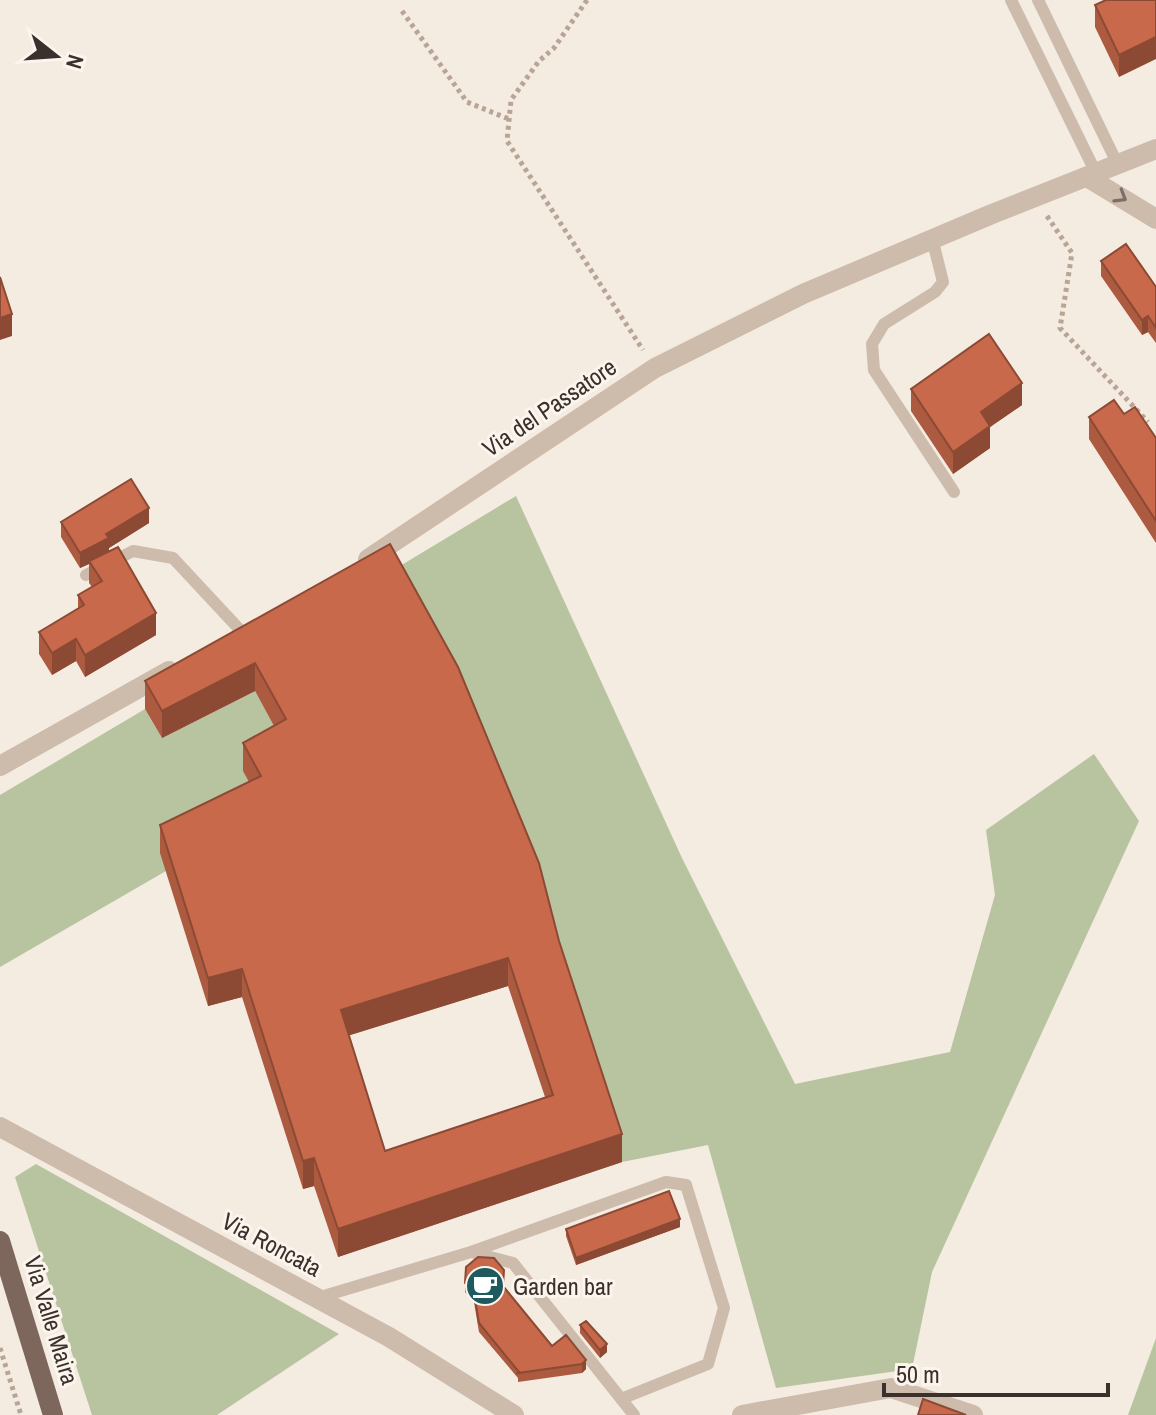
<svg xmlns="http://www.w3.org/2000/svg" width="1156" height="1415" font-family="'Archivo Narrow',sans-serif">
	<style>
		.green { fill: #b8c4a0 }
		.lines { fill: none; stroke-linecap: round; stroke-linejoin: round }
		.path { stroke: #b9a596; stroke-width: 5; stroke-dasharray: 4 4; stroke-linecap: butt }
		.service { stroke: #cdbbac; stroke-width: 12 }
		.minor { stroke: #cdbbac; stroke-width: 20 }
		.tertiary { stroke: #cdbbac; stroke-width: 20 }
		.primary { stroke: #7d675c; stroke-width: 20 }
		.wall { fill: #ac5a40; fill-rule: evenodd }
		.shaded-wall { fill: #8c4a34 }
		.building { fill: #c8694b; stroke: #8c4a34; stroke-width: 2; fill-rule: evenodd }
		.oneway { stroke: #7d6f65 }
		.labels { text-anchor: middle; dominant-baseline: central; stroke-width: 6; stroke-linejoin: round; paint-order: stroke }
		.street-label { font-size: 24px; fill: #3b302b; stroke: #fbf5ee }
		.poi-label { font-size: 24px; fill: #3b302b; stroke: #fbf5ee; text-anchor: start }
	</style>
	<rect width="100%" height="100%" fill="#f4ebe1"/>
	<!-- green -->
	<path class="green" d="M516 496 682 858 795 1084 950 1052 995 895 986 830 1094 754 1139 821 932 1272 912 1369 776 1388 708 1145 622 1162 390 572Z
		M255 691 286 747 261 804 166 871 0 967V795L145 709 162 738Z
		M36 1164 339 1334 217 1415H92L15 1177Z
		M1156 1338V1415H1128Z"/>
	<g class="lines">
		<!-- path -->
		<path class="path" d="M587 0 554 48 539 61 511 100 507 141 643 350
			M402 11 467 102 509 119
			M1047 216 1072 253 1060 328 1148 422
			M0 1348 21 1415"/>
		<!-- service -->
		<path class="service" d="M1011 0 1096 173
			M1038 0 1118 165
			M932 238 943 282 935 292 884 324 872 344 874 370 954 492
			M86 575 133 551 173 558 241 631
			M471 1252 666 1182 686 1185 724 1308 708 1364 621 1399
			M317 1298 471 1252 513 1263 634 1415"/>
		<!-- minor -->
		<path class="minor" d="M1087 177 1156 219
			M0 1127 389 1337 514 1415
			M742 1415 891 1388 973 1415"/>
		<!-- tertiary -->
		<path class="tertiary" d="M368 559 655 368 803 294 992 214 1156 149
			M0 766 169 671"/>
		<!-- primary -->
		<path class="primary" d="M0 1241 53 1415"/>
	</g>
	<!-- wall -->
	<path class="wall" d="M1156 0 1119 77 1095 27V5Z
		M1101 261 1156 287V343L1148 332 1142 335 1101 276Z
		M911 389 1022 405 990 427V448L953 474 911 411Z
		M1124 414 1156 438V543L1089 439V417Z
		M61 522 149 523 109 548V551L156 635 85 677 76 661 52 675 39 654V632L78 608V595L92 587 89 583V564L80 568 61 537Z
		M390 544 559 941 622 1162 338 1257 314 1186 303 1189 242 997 208 1006 160 853V825L249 782 243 771V743L274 726 255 691 162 738 145 709V681ZM508 986 545 1097 385 1151 349 1035Z
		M680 1227 576 1265 566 1236V1229Z
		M465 1283 503 1287 552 1346 566 1335 586 1369 582 1373 518 1382V1378L479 1332 474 1302 465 1292Z
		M580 1325 607 1352 600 1358 580 1333Z"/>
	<!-- shaded-wall -->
	<path class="shaded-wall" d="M1156 37V59L1119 77V55Z
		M12 314V336L0 340V318Z
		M1148 316V332L1142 335V320Z
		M1022 383V405L990 427V448L953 474V452L981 412Z
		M149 508V523L109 548V553L89 561V564L80 568V553L106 534Z
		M156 613V635L85 677V655Z
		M76 639V661L52 675V653Z
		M255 663V691L162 738V711Z
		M508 958V986L341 1038V1010Z
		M242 969V997L208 1006V978Z
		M622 1134V1162L338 1257V1229Z
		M314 1158V1186L303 1189V1161Z
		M680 1219V1227L576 1265V1258Z
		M607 1344V1352L600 1358V1350Z
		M586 1360V1369L582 1373V1364Z"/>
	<!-- building -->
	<path class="building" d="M1106 0H1156V37L1119 55 1095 5Z
		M1126 244 1156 287V328L1148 316 1142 320 1101 261Z
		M0 277 12 314 0 318Z
		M989 334 1022 383 981 412 990 426 953 452 911 389Z
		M1114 400 1124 414 1135 407 1156 438V521L1089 417Z
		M131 479 149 508 106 534 109 538 80 553 61 522Z
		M390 544 458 667 539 863 559 941 622 1134 338 1229 314 1158 303 1161 242 969 208 978 160 825 261 776 243 743 286 719 255 663 162 711 145 681ZM508 958 553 1095 385 1151 341 1010Z
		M118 547 156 613 85 655 76 639 52 653 39 632 84 605 78 595 102 581 89 561Z
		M669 1191 680 1219 576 1258 566 1229Z
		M478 1257 494 1258 504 1270 503 1286 552 1346 566 1335 586 1360 582 1364 518 1373 519 1372 479 1323 474 1293 465 1283 466 1267Z
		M586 1321 607 1344 600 1350 580 1325Z
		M923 1399 966 1415H918Z"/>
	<!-- one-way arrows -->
	<defs><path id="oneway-chevron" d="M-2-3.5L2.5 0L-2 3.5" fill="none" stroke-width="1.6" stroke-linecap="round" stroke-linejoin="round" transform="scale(2)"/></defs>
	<use class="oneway" href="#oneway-chevron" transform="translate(1121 197) rotate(31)"/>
	<!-- icons -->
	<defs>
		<g id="cafe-disc" transform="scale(2)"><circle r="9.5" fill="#1f5a5e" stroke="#fbf5ee"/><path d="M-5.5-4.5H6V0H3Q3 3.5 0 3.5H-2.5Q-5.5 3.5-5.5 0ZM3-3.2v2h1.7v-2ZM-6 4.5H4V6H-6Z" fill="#fff"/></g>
	</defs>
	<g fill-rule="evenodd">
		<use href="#cafe-disc" x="485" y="1286"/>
	</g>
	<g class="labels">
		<!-- street labels -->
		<g class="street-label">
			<text transform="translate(549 407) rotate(-34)">Via del Passatore</text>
			<text transform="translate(272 1244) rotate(28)">Via Roncata</text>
			<text transform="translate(52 1320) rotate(73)">Via Valle Maira</text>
		</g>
		<!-- poi labels -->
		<g class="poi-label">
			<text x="513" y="1286">Garden bar</text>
		</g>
	</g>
	<!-- north arrow -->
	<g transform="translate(56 56) rotate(107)" stroke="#fbf5ee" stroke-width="6" paint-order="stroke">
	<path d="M0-6L14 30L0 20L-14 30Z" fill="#3b302b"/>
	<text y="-12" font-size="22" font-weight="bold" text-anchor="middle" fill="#3b302b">N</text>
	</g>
	<!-- scale -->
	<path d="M884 1383v12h224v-12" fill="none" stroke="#3b302b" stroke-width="4"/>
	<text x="896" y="1383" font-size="24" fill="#3b302b" stroke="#fbf5ee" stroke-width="6" paint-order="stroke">50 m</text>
</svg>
